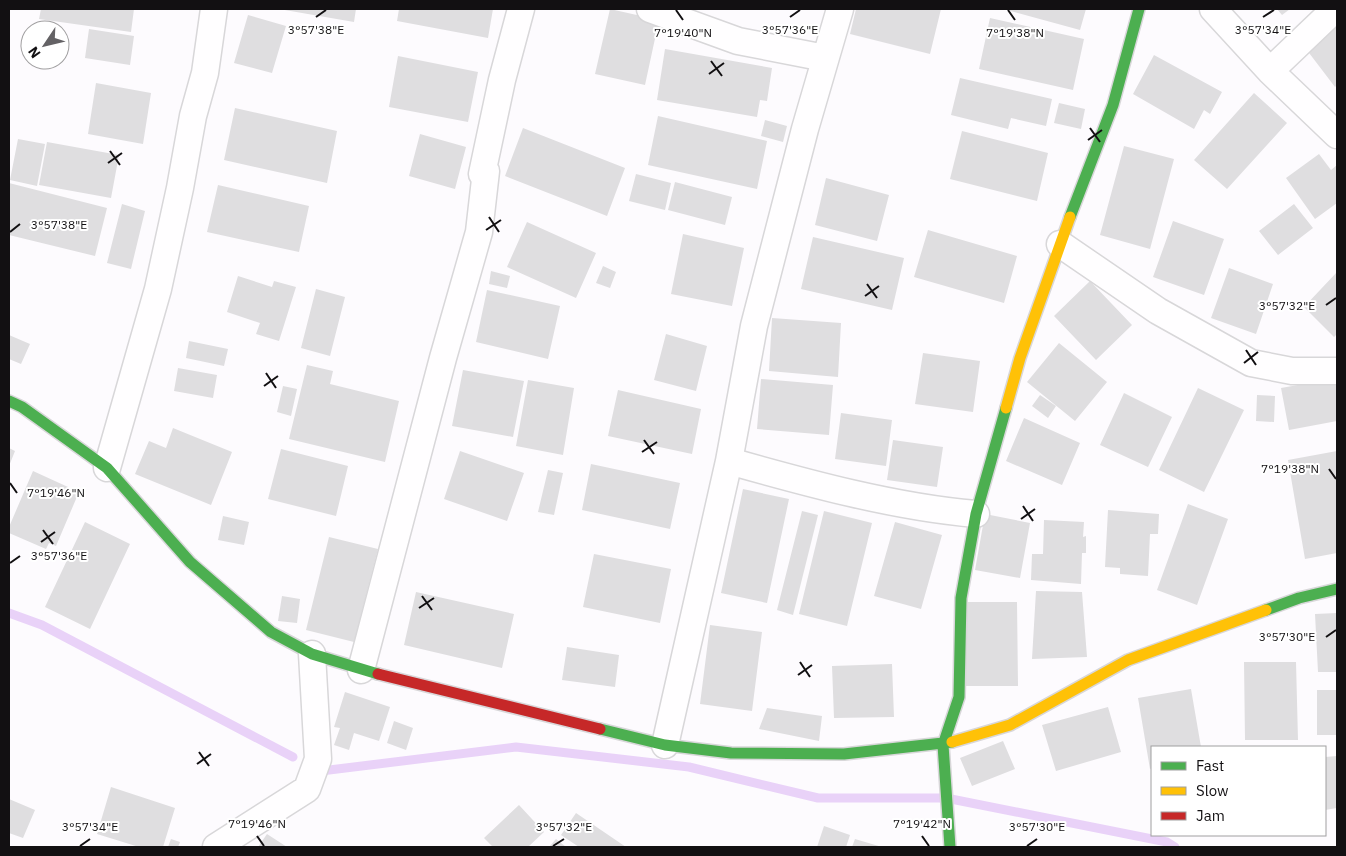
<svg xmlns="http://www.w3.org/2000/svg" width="1346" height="856" font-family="'IBM Plex Sans',sans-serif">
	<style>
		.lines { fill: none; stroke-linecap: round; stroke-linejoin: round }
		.stream { stroke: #e9d2f8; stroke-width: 9 }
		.building { fill: #dfdee0 }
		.street-casing { stroke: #d8d7d9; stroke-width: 29 }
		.fast-casing { stroke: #d8d7d9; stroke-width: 14 }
		.slow-casing { stroke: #d8d7d9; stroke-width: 14 }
		.jam-casing { stroke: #d8d7d9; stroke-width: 14 }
		.street { stroke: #fffeff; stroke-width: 26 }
		.fast { stroke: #4caf50; stroke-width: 11 }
		.slow { stroke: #ffc107; stroke-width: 11 }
		.jam { stroke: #c62828; stroke-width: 11 }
		.ticks { fill: none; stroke: #121012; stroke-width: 2 }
		.ticks-label { font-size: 12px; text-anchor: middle; fill: #121012; stroke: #fff; stroke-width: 4; stroke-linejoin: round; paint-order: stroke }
	</style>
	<rect width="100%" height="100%" fill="#fdfbfe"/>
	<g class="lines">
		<!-- stream -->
		<path class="stream" d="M9 613 42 625 293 757
			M321 771 516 747 689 767 818 798H946L1167 842 1175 847"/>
	</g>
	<!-- building -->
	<path class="building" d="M41 9H134L131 32 39 19Z
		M279 9H356L354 22Z
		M399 9H493L488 38 397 21Z
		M610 9 659 20 645 85 595 74Z
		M856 9H941L930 54 850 34Z
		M1003 9H1086L1080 30Z
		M1277 9H1290L1282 15Z
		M248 15 286 26 272 73 234 63Z
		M990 18 1084 39 1073 90 979 69Z
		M1337 20V85L1335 87 1303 45Z
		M89 29 134 36 130 65 85 58Z
		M665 49 772 68 767 101 760 100 757 117 657 100Z
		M1154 55 1222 92 1210 114 1204 110 1194 129 1133 94Z
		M398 56 478 72 468 122 389 107Z
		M960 78 1052 99 1046 126 1011 118 1008 129 951 115Z
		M96 83 151 93 143 144 88 134Z
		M1254 93 1287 123 1227 189 1194 160Z
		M1059 103 1085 109 1081 129 1054 123Z
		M235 108 337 131 327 183 224 160Z
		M658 116 767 141 757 189 648 165Z
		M765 120 787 126 783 142 761 136Z
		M523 128 625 168 607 216 505 176Z
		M962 131 1048 153 1037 201 950 179Z
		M420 134 466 147 455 189 409 176Z
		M18 139 45 144 37 186 10 180Z
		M47 142 119 155 111 198 39 185Z
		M1124 146 1174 159 1150 249 1100 235Z
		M1319 154 1331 170 1337 165V203L1315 219 1286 178Z
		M636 174 671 183 665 210 629 201Z
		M826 178 889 195 877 241 815 225Z
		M675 182 732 197 725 225 668 210Z
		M9 183 107 208 95 256 9 235Z
		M218 185 309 206 299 252 207 232Z
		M122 204 145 211 131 269 107 263Z
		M1294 204 1313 228 1278 255 1259 231Z
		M1173 221 1224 239 1204 295 1153 277Z
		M527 222 596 253 576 298 507 267Z
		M928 230 1017 256 1004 303 914 277Z
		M683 234 744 248 732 306 671 294Z
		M813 237 904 258 892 310 801 289Z
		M603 266 616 272 610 288 596 283Z
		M1229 268 1273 284 1256 334 1211 318Z
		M491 271 510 276 507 288 489 284Z
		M1337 272V334L1334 337 1304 307Z
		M238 276 272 287 274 281 296 287 279 341 256 334 260 323 227 312Z
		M1090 281 1132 325 1096 360 1054 316Z
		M316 289 345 297 330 356 301 348Z
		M487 290 560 306 548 359 476 342Z
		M772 318 841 323 838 377 769 371Z
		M666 334 707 346 696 391 654 380Z
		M9 335 30 344 21 364 9 359Z
		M189 341 228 349 224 366 186 358Z
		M1059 343 1107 382 1075 421 1027 382Z
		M923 353 980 361 973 412 915 404Z
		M307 365 333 371 330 384 399 401 385 462 289 439Z
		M178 368 217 375 213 398 174 391Z
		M463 370 524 381 513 437 452 426Z
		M1337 378V421L1289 430 1281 388Z
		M761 379 833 385 829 435 757 429Z
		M528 380 574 388 563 455 516 446Z
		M283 386 297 389 291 416 277 412Z
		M1198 388 1244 410 1204 492 1159 470Z
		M618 390 701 409 692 454 608 436Z
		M1124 393 1172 417 1148 467 1100 445Z
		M1040 395 1056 406 1048 418 1032 406Z
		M1257 395 1275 396 1274 422 1256 421Z
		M841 413 892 420 886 466 835 459Z
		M1024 418 1080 443 1062 485 1006 461Z
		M173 428 232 452 211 505 135 474 149 441 166 448Z
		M893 440 943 447 937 487 887 480Z
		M9 448 15 451 9 466Z
		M281 449 348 466 336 516 268 499Z
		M460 451 524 473 507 521 444 499Z
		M1337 451V553L1305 559 1288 460Z
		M591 464 680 483 670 529 582 510Z
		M548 470 563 473 554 515 538 512Z
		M33 471 79 492 56 546 49 543 46 549 9 533V527Z
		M743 489 789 499 767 603 721 593Z
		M1188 504 1228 519 1197 605 1157 590Z
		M1108 510 1159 514 1158 534H1150L1148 576 1120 574V568L1105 567Z
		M802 511 818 515 793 615 777 610Z
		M824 511 872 523 847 626 799 614Z
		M985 514 1030 523 1020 578 975 570Z
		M223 516 249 522 244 545 218 540Z
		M1044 520 1084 522 1083 537 1086 536V553H1082L1081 584 1031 580 1032 554H1043Z
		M85 522 130 544 90 629 45 607Z
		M895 522 942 535 921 609 874 596Z
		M329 537 378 549 354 642 306 630Z
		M594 554 671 569 660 623 583 607Z
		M1036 591 1082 592 1087 657 1032 659Z
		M416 592 514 614 502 668 404 645Z
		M282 596 300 599 297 623 278 621Z
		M965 602H1017L1018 686H965Z
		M1337 613V672H1318L1315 614Z
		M710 625 762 632 752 711 700 704Z
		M567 647 619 655 615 687 562 680Z
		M1244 662H1296L1298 740H1245Z
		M892 664 894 717 834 718 832 666Z
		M1191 689 1201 747H1152V768L1150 769 1138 698Z
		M1317 690H1337V735H1317Z
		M345 692 390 707 379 741 354 733 349 750 334 745 340 728 334 727Z
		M1108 707 1121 752 1056 771 1042 725Z
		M767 708 822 716 819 741 759 729Z
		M394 721 413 728 406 750 387 743Z
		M1003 741 1015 769 972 786 960 758Z
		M1337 756V808L1325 810V757Z
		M111 787 175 808 163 847H139L97 834Z
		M9 799 35 810 23 838 9 833Z
		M519 805 544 832 528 847H493L484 838Z
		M576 813 626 847H579L561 835Z
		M824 826 850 835 846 847H817Z
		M267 834 287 847H258Z
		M171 839 180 842 178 847H168Z
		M556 839 566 847H549Z
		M855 839 882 847H852Z"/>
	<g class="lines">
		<!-- street casing -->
		<g class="street-casing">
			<path id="street" d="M650 9 738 41 825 58
				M1213 9 1270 71 1337 135
				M1270 71 1335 9
				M1060 244 1158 311 1251 363 1292 371H1337
				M729 461C807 483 894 507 976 514
				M107 468 158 289 180 188 193 116 205 73 214 9
				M361 670 443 358 479 232 486 171 482 174 502 80 521 9
				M665 745 729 461 754 326 805 129 840 9
				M216 847 307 789 318 759 312 654"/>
		</g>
		<!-- fast casing -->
		<g class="fast-casing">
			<path id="fast" d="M1070 217 1113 105 1139 9
				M9 401 22 407 107 468 190 562 271 632 312 654 378 674
				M1266 610 1299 598 1337 589
				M600 729 665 745 731 753 844 754 952 742
				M950 847 943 745 959 697 961 598 976 514 1006 408"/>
		</g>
		<!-- slow casing -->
		<g class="slow-casing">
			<path id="slow" d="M1006 408 1020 358 1070 217
				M952 742 1010 725 1128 660 1266 610"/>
		</g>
		<!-- jam casing -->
		<g class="jam-casing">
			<path id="jam" d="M378 674 600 729"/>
		</g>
		<!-- street -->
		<use href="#street" class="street"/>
		<!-- fast -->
		<use href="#fast" class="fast"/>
		<!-- slow -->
		<use href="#slow" class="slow"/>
		<!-- jam -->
		<use href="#jam" class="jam"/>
	</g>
	<!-- ticks -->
	<path class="ticks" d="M676 10 683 20M1008 10 1015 20M316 17 326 10M790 17 800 10M1263 17 1274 10M711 61 722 76M709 74 724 63M1090 128 1100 142M1088 140 1102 130M110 151 120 165M108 163 122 153M489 217 499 232M486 230 501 220M10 232 20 224M867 284 877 298M865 296 879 286M1326 305 1336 298M1246 350 1256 365M1244 363 1258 352M266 373 276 388M264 386 278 376M644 440 654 454M642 452 657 442M1329 469 1336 479M10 483 17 493M1023 506 1033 521M1021 519 1035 509M43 530 53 544M41 542 55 532M10 563 20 556M422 596 432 610M419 608 434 598M1326 637 1336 630M800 662 810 677M798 675 812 665M199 752 209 766M197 764 211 754M257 836 264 846M922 836 929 846M80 846 90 839M553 846 564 839M1027 846 1037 839"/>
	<g class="ticks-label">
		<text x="316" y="34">3°57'38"E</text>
		<text x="790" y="34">3°57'36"E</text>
		<text x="1263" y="34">3°57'34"E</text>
		<text x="683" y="37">7°19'40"N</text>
		<text x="1015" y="37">7°19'38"N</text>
		<text x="59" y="229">3°57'38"E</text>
		<text x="1287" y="310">3°57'32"E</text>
		<text x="1290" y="473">7°19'38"N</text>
		<text x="56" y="497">7°19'46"N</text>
		<text x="59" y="560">3°57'36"E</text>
		<text x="1287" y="641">3°57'30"E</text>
		<text x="257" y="828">7°19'46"N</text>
		<text x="922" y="828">7°19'42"N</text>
		<text x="90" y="831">3°57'34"E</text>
		<text x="564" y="831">3°57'32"E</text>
		<text x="1037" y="831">3°57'30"E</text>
	</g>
	<!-- border -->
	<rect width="1346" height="856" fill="none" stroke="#121012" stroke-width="20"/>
	<!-- legend -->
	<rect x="1151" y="746" width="175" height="90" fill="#ffffff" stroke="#a09fa0"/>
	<rect x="1161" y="762" width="25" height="8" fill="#4caf50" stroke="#a09fa0"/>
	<text x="1196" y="771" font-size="15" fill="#121012">Fast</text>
	<rect x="1161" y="787" width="25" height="8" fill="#ffc107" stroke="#a09fa0"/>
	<text x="1196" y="796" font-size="15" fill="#121012">Slow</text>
	<rect x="1161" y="812" width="25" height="8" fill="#c62828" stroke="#a09fa0"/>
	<text x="1196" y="821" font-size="15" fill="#121012">Jam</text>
	<!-- north arrow -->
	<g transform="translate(45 45) rotate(235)"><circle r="24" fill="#ffffff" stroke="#a09fa0"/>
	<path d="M0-4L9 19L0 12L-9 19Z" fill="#646265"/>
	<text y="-8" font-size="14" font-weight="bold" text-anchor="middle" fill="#121012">N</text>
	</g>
</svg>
